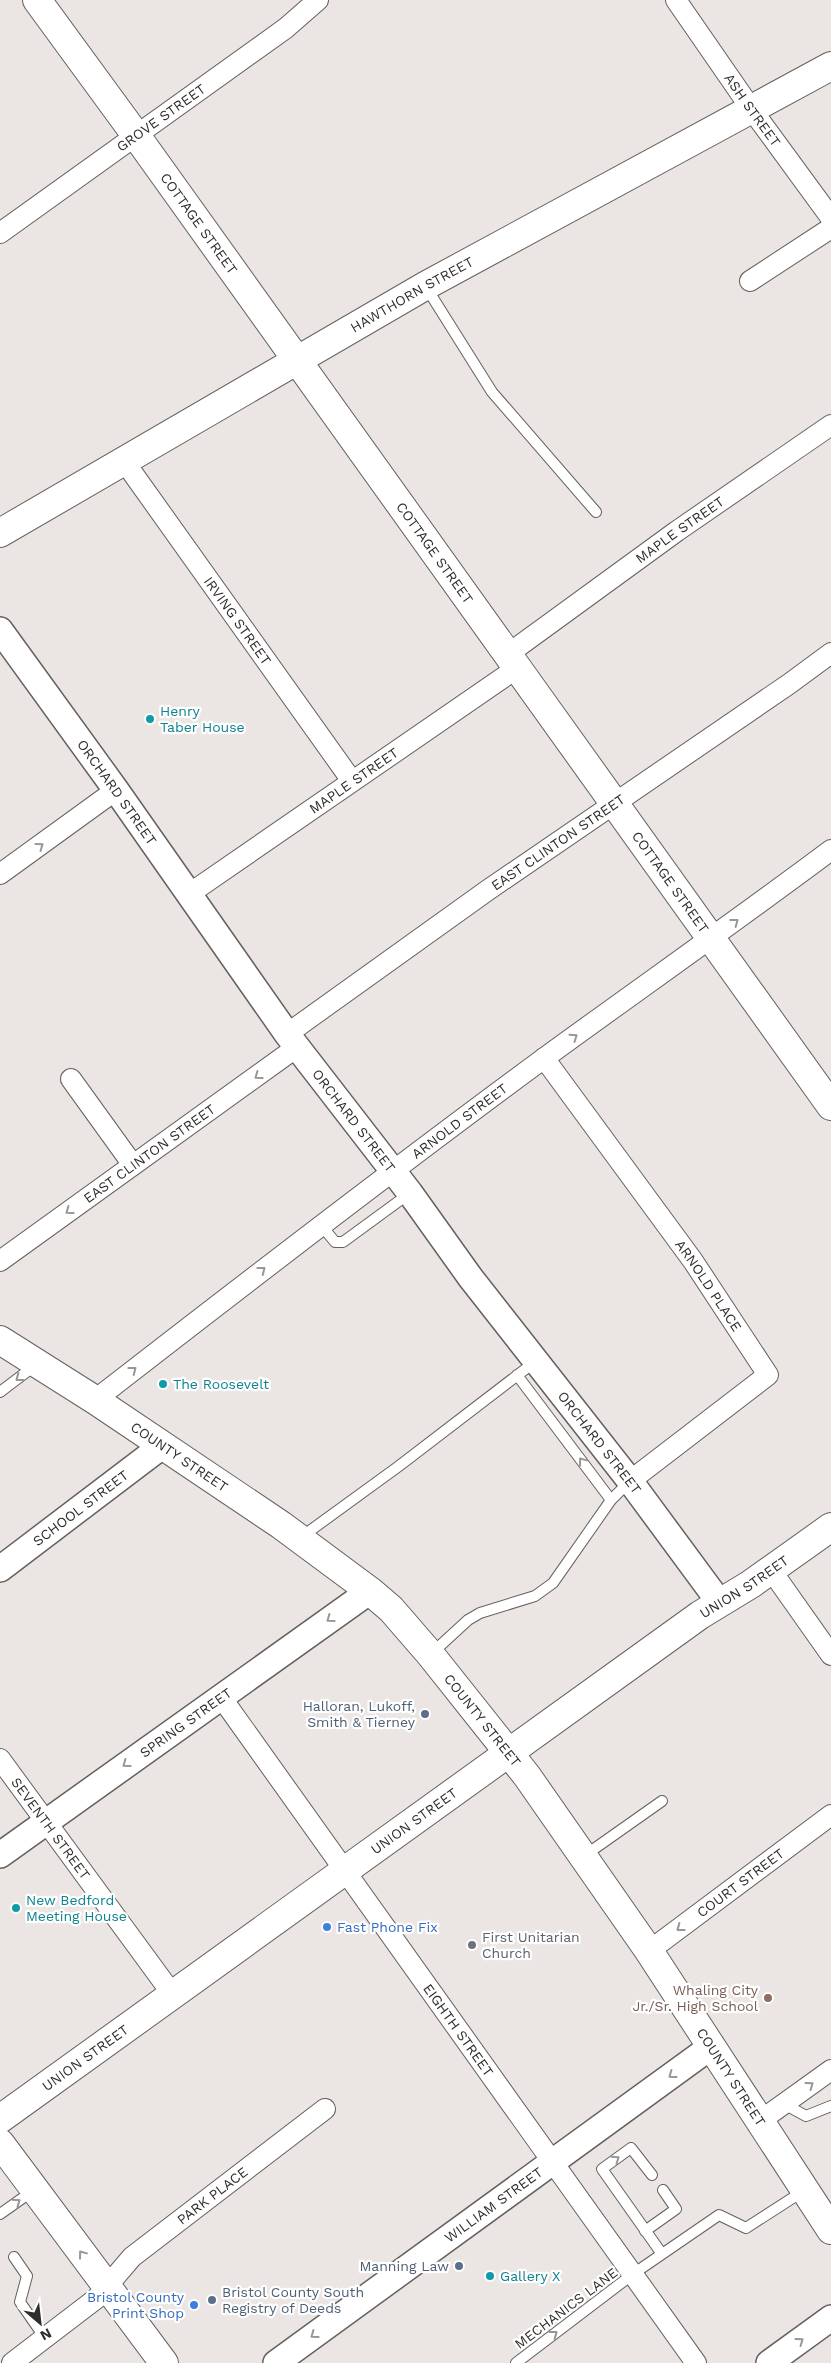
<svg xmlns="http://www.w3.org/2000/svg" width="831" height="2363" font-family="'Work Sans',sans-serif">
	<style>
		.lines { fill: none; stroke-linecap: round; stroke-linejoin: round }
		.service-casing { stroke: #65605e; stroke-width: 12 }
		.minor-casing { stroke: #65605e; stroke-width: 22 }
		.tertiary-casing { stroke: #65605e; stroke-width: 28 }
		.secondary-casing { stroke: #65605e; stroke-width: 30 }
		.service { stroke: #fff; stroke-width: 10 }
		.minor { stroke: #fff; stroke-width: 20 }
		.tertiary { stroke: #fff; stroke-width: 25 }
		.secondary { stroke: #fff; stroke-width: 28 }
		.oneway { stroke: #989696 }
		.culture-dot { fill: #0f9aa8; stroke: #fff; stroke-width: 2 }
		.service-dot { fill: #5c6f8a; stroke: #fff; stroke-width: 2 }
		.shop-dot { fill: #3f7fe0; stroke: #fff; stroke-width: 2 }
		.worship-dot { fill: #6b7280; stroke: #fff; stroke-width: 2 }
		.education-dot { fill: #8d6e63; stroke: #fff; stroke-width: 2 }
		.labels { text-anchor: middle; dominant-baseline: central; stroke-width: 4.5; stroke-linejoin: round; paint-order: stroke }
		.street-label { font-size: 14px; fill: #302e2d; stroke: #fff }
		.culture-label { font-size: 14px; fill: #0d838f; stroke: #fff; text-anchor: start }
		.service-label { font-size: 14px; fill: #4e5e75; stroke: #fff; text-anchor: end }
		.shop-label { font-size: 14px; fill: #366cbe; stroke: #fff; text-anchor: start }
		.worship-label { font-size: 14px; fill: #5b616d; stroke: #fff; text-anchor: start }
		.education-label { font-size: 14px; fill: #785e54; stroke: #fff; text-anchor: end }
	</style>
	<rect width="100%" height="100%" fill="#ebe6e3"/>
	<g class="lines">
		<!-- service casing -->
		<g class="service-casing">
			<path id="service" d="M426 287 492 392 596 512
				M321 1225 335 1242H343L410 1193
				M517 1375 611 1500
				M0 1392 37 1364
				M300 1538 399 1466 536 1361
				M431 1654 468 1620 480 1613 535 1596 553 1583 611 1500 630 1481
				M584 1856 662 1801
				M784 2104 806 2116 831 2106
				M652 2175 631 2148 602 2169 662 2254
				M0 2214 34 2190
				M645 2231 676 2209 663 2190
				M14 2257 27 2276 20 2302 45 2338
				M516 2363 633 2274 719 2215 746 2228 805 2190"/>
		</g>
		<!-- minor casing -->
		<g class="minor-casing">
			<g id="minor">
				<path id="s1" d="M676 0 752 110 831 218"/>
				<path id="s2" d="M0 233 286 28 318 0"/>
				<path d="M750 281 831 228"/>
				<path id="s3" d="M124 461 352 781"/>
				<path id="s4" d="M508 654 677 531 831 425"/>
				<path d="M0 874 116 790"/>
				<path id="s5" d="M189 894 517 668"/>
				<path id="s6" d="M287 1034 488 890 789 684 831 653"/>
				<path id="s7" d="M544 1058 693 1261 768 1375 630 1481"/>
				<path d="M71 1079 133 1165"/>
				<path id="s8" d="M0 1261 297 1047"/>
				<path id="s9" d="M95 1400C243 1285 392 1170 543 1059 639 989 736 921 831 850"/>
				<path d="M771 1570 831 1655"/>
				<path id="s10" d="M221 1697 696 2363"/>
				<path id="s11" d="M0 1759 173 1995"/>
				<path id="s12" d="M649 1951 831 1815"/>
				<path d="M760 2121 831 2070"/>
				<path id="s13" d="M12 2363 97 2298 132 2257 325 2109"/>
			</g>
		</g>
		<!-- tertiary casing -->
		<g class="tertiary-casing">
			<g id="tertiary">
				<path id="s14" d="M0 630 116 790 287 1034 410 1193 470 1277 630 1481 720 1603"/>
				<path id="s15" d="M0 1569 162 1446"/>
				<path id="s16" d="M0 1855 370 1591"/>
				<path id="s17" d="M276 2363 712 2046"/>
				<path d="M769 2363 831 2318"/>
			</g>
		</g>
		<!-- secondary casing -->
		<g class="secondary-casing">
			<g id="secondary">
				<path id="s18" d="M37 0 135 134 831 1106"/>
				<path id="s19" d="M0 533 425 286 831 66"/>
				<path id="s20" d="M0 1340 95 1400 281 1525 370 1591 391 1609 430 1654 527 1776 649 1951 831 2230"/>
				<path id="s21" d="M0 2119 700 1615 751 1584 831 1527"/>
				<path d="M0 2143 164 2363"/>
			</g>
		</g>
		<!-- service -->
		<use href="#service" class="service"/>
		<!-- minor -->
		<use href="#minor" class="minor"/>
		<!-- tertiary -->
		<use href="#tertiary" class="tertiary"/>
		<!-- secondary -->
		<use href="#secondary" class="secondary"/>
	</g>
	<!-- one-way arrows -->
	<defs><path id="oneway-chevron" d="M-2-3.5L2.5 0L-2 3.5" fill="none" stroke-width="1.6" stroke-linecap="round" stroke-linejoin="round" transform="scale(1.25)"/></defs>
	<g class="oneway">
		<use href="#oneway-chevron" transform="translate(40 846) rotate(-36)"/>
		<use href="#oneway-chevron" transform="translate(735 922) rotate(-37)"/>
		<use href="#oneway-chevron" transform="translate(574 1037) rotate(-35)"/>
		<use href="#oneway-chevron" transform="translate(258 1076) rotate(144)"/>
		<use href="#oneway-chevron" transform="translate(69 1211) rotate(144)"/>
		<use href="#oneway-chevron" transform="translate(262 1270) rotate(-38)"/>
		<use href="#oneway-chevron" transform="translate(133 1370) rotate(-38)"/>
		<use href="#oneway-chevron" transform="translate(19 1378) rotate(143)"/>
		<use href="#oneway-chevron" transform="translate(582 1461) rotate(-127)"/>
		<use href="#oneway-chevron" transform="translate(330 1619) rotate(144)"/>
		<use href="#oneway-chevron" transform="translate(126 1764) rotate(144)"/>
		<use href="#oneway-chevron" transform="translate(680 1928) rotate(143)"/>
		<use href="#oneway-chevron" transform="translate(672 2075) rotate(144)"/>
		<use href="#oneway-chevron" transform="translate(810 2085) rotate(-36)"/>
		<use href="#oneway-chevron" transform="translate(616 2159) rotate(-35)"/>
		<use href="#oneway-chevron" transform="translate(17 2202) rotate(-35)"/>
		<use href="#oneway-chevron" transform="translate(82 2254) rotate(-127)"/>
		<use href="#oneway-chevron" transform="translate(554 2334) rotate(-37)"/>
		<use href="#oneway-chevron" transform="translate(314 2335) rotate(144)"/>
		<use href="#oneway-chevron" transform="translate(800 2341) rotate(-36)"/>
	</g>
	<!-- markers -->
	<g class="culture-dot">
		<circle cx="150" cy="719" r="5"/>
		<circle cx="163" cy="1384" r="5"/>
		<circle cx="16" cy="1908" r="5"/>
		<circle cx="490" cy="2276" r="5"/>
	</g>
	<g class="service-dot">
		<circle cx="425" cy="1714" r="5"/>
		<circle cx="459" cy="2266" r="5"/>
		<circle cx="212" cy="2300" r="5"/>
	</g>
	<g class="shop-dot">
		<circle cx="327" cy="1927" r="5"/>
		<circle cx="194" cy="2305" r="5"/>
	</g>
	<circle class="worship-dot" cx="472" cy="1945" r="5"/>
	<circle class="education-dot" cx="768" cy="1998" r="5"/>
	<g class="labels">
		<!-- street labels -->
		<g class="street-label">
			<text stroke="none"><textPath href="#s1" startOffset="134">ASH STREET</textPath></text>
			<text stroke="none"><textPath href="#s2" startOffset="198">GROVE STREET</textPath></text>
			<text stroke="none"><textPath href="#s18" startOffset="276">COTTAGE STREET</textPath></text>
			<text stroke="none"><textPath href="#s19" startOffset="476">HAWTHORN STREET</textPath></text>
			<text stroke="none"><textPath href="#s4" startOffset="212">MAPLE STREET</textPath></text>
			<text stroke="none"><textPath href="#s18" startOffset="681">COTTAGE STREET</textPath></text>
			<text stroke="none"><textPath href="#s3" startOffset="196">IRVING STREET</textPath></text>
			<text stroke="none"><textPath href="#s5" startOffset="200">MAPLE STREET</textPath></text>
			<text stroke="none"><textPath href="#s14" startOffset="200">ORCHARD STREET</textPath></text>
			<text stroke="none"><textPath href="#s6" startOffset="332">EAST CLINTON STREET</textPath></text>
			<text stroke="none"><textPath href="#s18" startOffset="1086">COTTAGE STREET</textPath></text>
			<text stroke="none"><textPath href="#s14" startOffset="605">ORCHARD STREET</textPath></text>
			<text stroke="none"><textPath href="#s9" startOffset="459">ARNOLD STREET</textPath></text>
			<text stroke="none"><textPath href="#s8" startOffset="184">EAST CLINTON STREET</textPath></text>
			<text stroke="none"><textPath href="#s7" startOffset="281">ARNOLD PLACE</textPath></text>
			<text stroke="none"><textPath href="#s14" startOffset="1010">ORCHARD STREET</textPath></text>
			<text stroke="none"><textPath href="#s20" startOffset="214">COUNTY STREET</textPath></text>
			<text stroke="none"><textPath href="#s15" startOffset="101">SCHOOL STREET</textPath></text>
			<text stroke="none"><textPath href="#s21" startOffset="915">UNION STREET</textPath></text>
			<text stroke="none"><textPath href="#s20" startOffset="619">COUNTY STREET</textPath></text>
			<text stroke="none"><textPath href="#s16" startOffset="228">SPRING STREET</textPath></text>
			<text stroke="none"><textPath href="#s21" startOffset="510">UNION STREET</textPath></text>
			<text stroke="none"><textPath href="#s11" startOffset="86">SEVENTH STREET</textPath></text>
			<text stroke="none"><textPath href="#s12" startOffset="114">COURT STREET</textPath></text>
			<text stroke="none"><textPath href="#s10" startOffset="409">EIGHTH STREET</textPath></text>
			<text stroke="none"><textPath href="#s21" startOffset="105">UNION STREET</textPath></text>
			<text stroke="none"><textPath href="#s20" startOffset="1054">COUNTY STREET</textPath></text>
			<text stroke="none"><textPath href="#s13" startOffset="262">PARK PLACE</textPath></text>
			<text stroke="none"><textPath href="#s17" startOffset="269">WILLIAM STREET</textPath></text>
			<text transform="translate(566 2308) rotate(-37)">MECHANICS LANE</text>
		</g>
		<!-- culture labels -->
		<g class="culture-label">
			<text x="160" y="711">Henry<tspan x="160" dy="16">Taber House</tspan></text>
			<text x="173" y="1384">The Roosevelt</text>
			<text x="26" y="1900">New Bedford<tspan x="26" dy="16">Meeting House</tspan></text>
			<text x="500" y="2276">Gallery X</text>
		</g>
		<!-- service labels -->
		<g class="service-label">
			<text x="415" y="1706">Halloran, Lukoff,<tspan x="415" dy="16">Smith &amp; Tierney</tspan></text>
			<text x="449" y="2266">Manning Law</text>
			<text x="222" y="2292" text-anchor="start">Bristol County South<tspan x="222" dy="16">Registry of Deeds</tspan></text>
		</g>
		<!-- shop labels -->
		<g class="shop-label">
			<text x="337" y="1927">Fast Phone Fix</text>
			<text x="184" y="2297" text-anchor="end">Bristol County<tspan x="184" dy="16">Print Shop</tspan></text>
		</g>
		<!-- worship labels -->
		<g class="worship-label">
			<text x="482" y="1937">First Unitarian<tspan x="482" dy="16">Church</tspan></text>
		</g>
		<!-- education labels -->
		<g class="education-label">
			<text x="758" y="1990">Whaling City<tspan x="758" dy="16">Jr./Sr. High School</tspan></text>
		</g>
	</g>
	<!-- north arrow -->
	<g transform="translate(40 2323) rotate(152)" stroke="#ffffff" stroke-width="4" paint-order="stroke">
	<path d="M0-4L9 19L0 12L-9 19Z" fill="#302e2d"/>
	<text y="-8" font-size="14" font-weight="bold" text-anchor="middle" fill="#302e2d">N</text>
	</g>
</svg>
